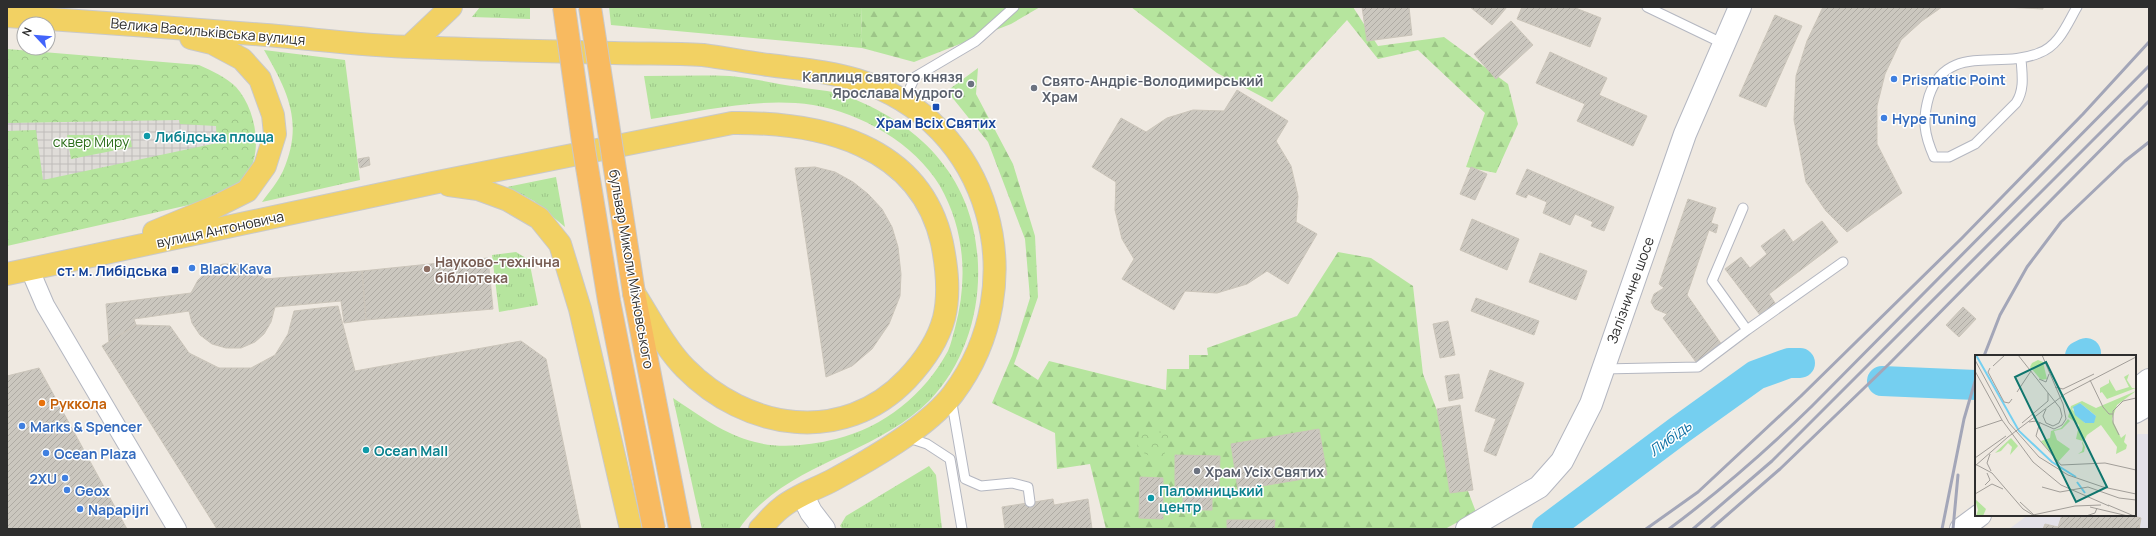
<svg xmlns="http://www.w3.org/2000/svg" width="2156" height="536" font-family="Manrope,sans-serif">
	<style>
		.industrial { fill: #e3e1e8 }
		.grass { fill: url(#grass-tufts) }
		.forest { fill: url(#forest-firs) }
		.park { fill: url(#park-crowns) }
		.plaza { fill: url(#plaza-grid); fill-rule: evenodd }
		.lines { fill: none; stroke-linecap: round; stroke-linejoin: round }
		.river { stroke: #75cff0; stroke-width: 30 }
		.building { fill: url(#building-hatch); stroke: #cbc5ba }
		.service-casing { stroke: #b4b7c1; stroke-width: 11 }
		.minor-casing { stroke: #b4b7c1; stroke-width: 20 }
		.tertiary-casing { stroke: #b4b7c1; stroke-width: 24 }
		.secondary-casing { stroke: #b4b7c1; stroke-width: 24 }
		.primary-casing { stroke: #c9c9c9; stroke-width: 24 }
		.trunk-casing { stroke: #c9c9c9; stroke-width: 24 }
		.service { stroke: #fff; stroke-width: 9 }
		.minor { stroke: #fff; stroke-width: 18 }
		.tertiary { stroke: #fff; stroke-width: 22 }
		.secondary { stroke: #fff; stroke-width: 22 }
		.primary { stroke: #f2d163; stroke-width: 22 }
		.trunk { stroke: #f8ba60; stroke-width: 22 }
		.rail { stroke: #a3a6b8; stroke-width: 3 }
		.trunk-bridge-casing { stroke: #c9c9c9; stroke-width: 24; stroke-linecap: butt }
		.trunk-bridge { stroke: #f8ba60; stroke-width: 22 }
		.shop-dot { fill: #3f7fe0; stroke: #fff; stroke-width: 1.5 }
		.worship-dot { fill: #6b7280; stroke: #fff; stroke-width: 1.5 }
		.transit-dot { fill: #1a4fb4; stroke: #fff; stroke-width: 1.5 }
		.culture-dot { fill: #0f9aa8; stroke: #fff; stroke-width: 1.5 }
		.education-dot { fill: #8d6e63; stroke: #fff; stroke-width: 1.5 }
		.food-dot { fill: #e8710a; stroke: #fff; stroke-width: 1.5 }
		.labels { text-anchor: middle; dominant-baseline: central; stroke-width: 3; stroke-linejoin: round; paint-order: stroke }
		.street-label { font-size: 14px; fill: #2e2e2e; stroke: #fff }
		.worship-label { font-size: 14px; font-weight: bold; fill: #5b616d; stroke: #fff; text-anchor: start }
		.shop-label { font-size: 14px; font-weight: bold; fill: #366cbe; stroke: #fff; text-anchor: start }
		.transit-label { font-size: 14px; font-weight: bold; fill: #164399; stroke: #fff }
		.culture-label { font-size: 14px; font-weight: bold; fill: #0d838f; stroke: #fff; text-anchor: start }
		.park-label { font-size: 14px; fill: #2c6e1b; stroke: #fff }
		.education-label { font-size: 14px; font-weight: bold; fill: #785e54; stroke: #fff; text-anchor: start }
		.food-label { font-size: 14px; font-weight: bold; fill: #c56008; stroke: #fff; text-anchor: start }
		.water-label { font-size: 15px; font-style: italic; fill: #0d6fa3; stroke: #fff }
		.inset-river { fill: none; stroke: #75cff0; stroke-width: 2 }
		.inset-road { fill: none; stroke: #a29e99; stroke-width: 1 }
		.view { fill: #0f766e; fill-opacity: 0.15; stroke: #0f766e; stroke-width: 2 }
		.inset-edge { fill: none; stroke: #2e2e2e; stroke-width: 2 }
	</style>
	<defs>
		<pattern id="grass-tufts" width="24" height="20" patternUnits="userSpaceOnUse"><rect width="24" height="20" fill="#b6e59e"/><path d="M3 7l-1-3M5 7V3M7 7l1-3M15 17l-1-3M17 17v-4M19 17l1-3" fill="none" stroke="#9dc588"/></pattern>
		<pattern id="forest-firs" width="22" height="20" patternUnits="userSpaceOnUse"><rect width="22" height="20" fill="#b6e59e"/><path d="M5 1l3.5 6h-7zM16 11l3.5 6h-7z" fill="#9dc588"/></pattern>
		<pattern id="park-crowns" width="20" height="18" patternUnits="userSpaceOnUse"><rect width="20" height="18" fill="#b6e59e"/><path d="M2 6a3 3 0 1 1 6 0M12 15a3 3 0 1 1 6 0" fill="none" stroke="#9dc588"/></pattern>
		<pattern id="plaza-grid" width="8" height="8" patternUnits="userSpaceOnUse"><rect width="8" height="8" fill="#dfdcd8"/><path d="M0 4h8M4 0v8" fill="none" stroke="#c0bdba"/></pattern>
		<pattern id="building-hatch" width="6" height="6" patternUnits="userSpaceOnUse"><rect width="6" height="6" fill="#cbc7bf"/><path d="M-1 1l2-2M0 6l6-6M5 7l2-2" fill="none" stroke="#afaba4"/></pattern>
	</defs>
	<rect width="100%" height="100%" fill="#efe9e1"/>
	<!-- industrial -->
	<path class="industrial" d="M2138 434H2149V529H2009L2028 515H2135V436Z"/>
	<!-- grass -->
	<path class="grass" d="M480 7H530V19L472 17Z
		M609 7H862L861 37 862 48 611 25Z
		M264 50 345 60 360 180 262 202C269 192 278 182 283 171 304 123 288 92 264 50Z
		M644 76C673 76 702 75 730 76 753 78 776 84 799 87 813 90 830 90 843 95 921 123 975 179 978 265 980 314 964 364 930 400 875 456 784 463 739 529H702L673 398C699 415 725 435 755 442 780 449 811 445 836 439 884 427 924 395 948 351 951 344 953 335 955 328 968 280 965 230 940 186 914 143 861 113 813 105 759 97 704 111 651 119Z
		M556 177 565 227 534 201 507 187Z
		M516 252 529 260 538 305 499 312 492 255Z
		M929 466 936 475 942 529H843L840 526 846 516Z"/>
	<!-- forest -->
	<path class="forest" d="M862 7H1040L1011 24 914 62 862 48 861 37Z
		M1131 7H1353L1378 46 1444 37 1508 84 1518 124 1496 173 1466 167 1485 113 1418 50 1378 59 1347 20 1272 102 1217 73Z
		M978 68 976 94 1013 164 1035 236 1038 297 1014 364 1038 380 1049 361 1166 390 1167 369H1189V355H1208L1207 348 1297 316 1338 252 1371 258 1413 286 1423 374 1476 512 1445 529H1106L1090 464 1057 469 1055 433 992 403 1012 356 1030 298 1025 239 988 142 947 91Z"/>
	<!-- park -->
	<path class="park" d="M7 49 199 65C212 71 226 77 236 87 257 110 266 160 240 183 232 190 221 195 211 200L7 246Z
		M1139 431 1169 433 1163 462 1137 450Z"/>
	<!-- plaza -->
	<path class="plaza" d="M179 120 180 124 216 126 217 143 43 180 36 130 7 131V123ZM67 135H130L132 147 71 159Z"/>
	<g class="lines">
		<!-- river -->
		<path class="river" d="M2080 356 2086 353
			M1882 381 1976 385
			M1547 529 1678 431 1756 375 1789 363H1800"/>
	</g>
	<!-- building -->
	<path class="building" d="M1362 7H1409L1412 35 1367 41Z
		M1470 7H1507L1492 25Z
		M1522 7H1573L1601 18 1590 47 1517 19Z
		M1823 7H1942L1922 21 1901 40 1885 74 1877 106V144L1902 193 1847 232 1826 211 1806 182 1794 120 1796 76 1807 41Z
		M2004 7H2043V9Z
		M1775 15 1802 26 1766 107 1739 96Z
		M1511 21 1533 45 1496 79 1474 54Z
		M1550 52 1607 78 1599 95 1647 116 1633 146 1577 121 1585 104 1536 83Z
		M1237 90 1288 121 1276 141 1291 166 1298 196 1296 222 1317 234 1288 284 1267 271 1247 284 1217 293 1185 291 1174 310 1122 279 1134 259 1122 239 1115 210 1116 182 1092 167 1121 118 1146 132 1167 118 1193 110 1224 111Z
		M369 157 370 165 360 168 358 159Z
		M815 167 835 172 853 182 868 194 882 209 892 227 898 247 901 274 900 296 889 324 872 349 852 366 826 377 795 168Z
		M1471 167 1487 174 1475 200 1460 194Z
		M1527 169 1614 207 1604 231 1591 226 1593 222 1575 214 1570 225 1543 213 1547 202 1528 194 1526 198 1516 194Z
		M1688 199 1716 208 1711 223 1718 225 1716 233 1709 230 1687 295 1722 345 1696 362 1663 318 1667 314 1655 309 1651 302 1654 294 1664 288 1659 284Z
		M1472 219 1519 239 1507 270 1460 250Z
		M1822 221 1838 242 1769 294 1775 303 1760 315 1725 269 1741 257 1750 268 1767 254 1761 246 1784 229 1793 242Z
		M1540 253 1587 271 1576 300 1529 282Z
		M488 258 493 309 366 320 362 271Z
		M223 264H238L254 270 265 279 362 271 366 320 344 323 341 301 275 307 271 322 264 334 255 342 241 348H226L212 344 200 335 192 323 189 311 134 319 136 325 109 342 106 304 191 293 198 280 209 270Z
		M1476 298 1539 321 1534 335 1471 311Z
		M338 306 355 371 521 341 546 359 581 529H217L102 346 136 325 170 326 189 353 219 368H251L275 355 288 334 294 311Z
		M1963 307 1976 319 1959 337 1946 325Z
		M1448 321 1455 355 1440 358 1433 324Z
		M39 368 127 529H7V376Z
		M1490 370 1524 383 1496 456 1484 451 1496 419 1475 411Z
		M1459 374 1463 398 1449 401 1445 376Z
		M1460 405 1473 490 1450 493 1437 409Z
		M1319 429 1327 475 1238 490 1231 444Z
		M1175 455 1220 456 1219 487H1212V510H1183V487H1175Z
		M1140 477 1163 478V519L1139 518Z
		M1053 499 1054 505 1088 499 1092 529H1005L1002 507Z
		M2062 515 2073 517V515H2130L2141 518 2139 529H2043L2045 524 2058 527Z
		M1227 520H1275L1274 529H1227Z"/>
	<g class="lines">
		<!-- service casing -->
		<g class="service-casing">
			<path id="service" d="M1647 7 1724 44
				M2021 59C2022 74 2025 89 2016 103L1975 144 1949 157H1934C1924 134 1922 120 1929 96 1947 42 1999 70 2039 53 2059 46 2067 24 2077 7
				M904 101 915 77 976 41 1014 7
				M1747 330 1843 262
				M1603 369 1698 367 1747 330 1712 281 1743 208
				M951 398 965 479 981 486 1012 483 1028 487 1030 502
				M906 437 927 444 950 459 962 529"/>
		</g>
		<!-- minor casing -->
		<g class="minor-casing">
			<path id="minor" d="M30 270 45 305 177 529"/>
		</g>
		<!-- tertiary casing -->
		<g class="tertiary-casing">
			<path id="tertiary" d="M803 496 811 512 824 529
				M1467 529 1539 487 1562 461 1591 404 1685 134 1740 7"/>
		</g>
		<!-- secondary casing -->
		<g class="secondary-casing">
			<path id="secondary" d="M2135 391 2149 380
				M2135 412 2149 404
				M1961 529 1980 515"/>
		</g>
		<!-- primary casing -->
		<g class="primary-casing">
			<path id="primary" d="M7 16C93 22 180 28 266 35 315 39 365 46 414 47 481 50 547 51 614 53 644 54 674 53 703 55 725 58 747 62 769 65 798 69 829 71 857 80 992 121 1035 285 953 394 928 427 870 460 833 480 816 489 795 496 781 508 773 514 767 522 760 529
				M409 47 451 7
				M449 185 478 189 508 200 539 218 560 244 580 309 631 529
				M154 232 217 206 247 191 265 166 275 134 273 115 260 79 242 59 212 43 191 38
				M7 274 433 183 732 123C820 122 920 144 942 243 947 268 950 293 944 318 938 341 923 362 907 379 843 446 746 430 685 368 665 348 649 316 634 293"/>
		</g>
		<!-- trunk casing -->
		<g class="trunk-casing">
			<path id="trunk" d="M634 293 680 529"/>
		</g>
		<!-- service -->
		<use href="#service" class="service"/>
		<!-- minor -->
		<use href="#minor" class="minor"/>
		<!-- tertiary -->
		<use href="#tertiary" class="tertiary"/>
		<!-- secondary -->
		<use href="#secondary" class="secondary"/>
		<!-- primary -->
		<use href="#primary" class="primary"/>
		<!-- trunk -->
		<use href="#trunk" class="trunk"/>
		<!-- rail -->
		<path class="rail" d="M1984 356 2000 315 2027 267 2061 222 2125 161 2149 142
			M1646 529 1698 492 1801 396 1962 238 2083 114 2149 42
			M1669 529C1720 491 1767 450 1812 406L2149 66
			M1693 529 1772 461 2149 84
			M1711 529 1780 469 1889 364 2149 101
			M1942 529 1964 419 1976 378
			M1953 529 1958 475"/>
		<!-- trunk-bridge casing -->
		<g class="trunk-bridge-casing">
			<path id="trunk-bridge" d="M564 7 584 149 609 301 654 529
				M590 7 634 293"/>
		</g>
		<!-- trunk-bridge -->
		<use href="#trunk-bridge" class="trunk-bridge"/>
	</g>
	<!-- markers -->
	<g class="shop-dot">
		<circle cx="1894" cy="79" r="4"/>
		<circle cx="1884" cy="118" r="4"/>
		<circle cx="192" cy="268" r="4"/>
		<circle cx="22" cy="426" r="4"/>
		<circle cx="46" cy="453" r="4"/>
		<circle cx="65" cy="478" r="4"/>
		<circle cx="67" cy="490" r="4"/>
		<circle cx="80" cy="509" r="4"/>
	</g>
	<g class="worship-dot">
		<circle cx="971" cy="84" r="4"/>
		<circle cx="1034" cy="88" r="4"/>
		<circle cx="1197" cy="471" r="4"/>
	</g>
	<g class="transit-dot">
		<rect x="932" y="103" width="8" height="8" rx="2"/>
		<rect x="171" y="266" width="8" height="8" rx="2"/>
	</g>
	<g class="culture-dot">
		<circle cx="147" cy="136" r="4"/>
		<circle cx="366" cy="450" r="4"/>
		<circle cx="1151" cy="498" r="4"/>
	</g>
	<circle class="education-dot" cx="427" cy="269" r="4"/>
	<circle class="food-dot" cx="42" cy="403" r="4"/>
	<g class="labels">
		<!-- street labels -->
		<g class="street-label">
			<text transform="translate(208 31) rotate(5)">Велика Васильківська вулиця</text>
			<text transform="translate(220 229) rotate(-12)">вулиця Антоновича</text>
			<text transform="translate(632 269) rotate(80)">бульвар Миколи Міхновського</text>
			<text transform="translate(1630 290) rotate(-70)">Залізничне шосе</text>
		</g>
		<!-- worship labels -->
		<g class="worship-label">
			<text x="963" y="76" text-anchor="end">Каплиця святого князя<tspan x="963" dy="16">Ярослава Мудрого</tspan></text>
			<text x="1042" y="80">Свято-Андріє-Володимирський<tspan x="1042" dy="16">Храм</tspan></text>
			<text x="1205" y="471">Храм Усіх Святих</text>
		</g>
		<!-- shop labels -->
		<g class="shop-label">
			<text x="1902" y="79">Prismatic Point</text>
			<text x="1892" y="118">Hype Tuning</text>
			<text x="200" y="268">Black Kava</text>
			<text x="30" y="426">Marks &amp; Spencer</text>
			<text x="54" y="453">Ocean Plaza</text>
			<text x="57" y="478" text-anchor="end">2XU</text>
			<text x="75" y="490">Geox</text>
			<text x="88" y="509">Napapijri</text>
		</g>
		<!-- transit labels -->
		<g class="transit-label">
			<text x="936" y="122">Храм Всіх Святих</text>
			<text x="167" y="270" text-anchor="end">ст. м. Либідська</text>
		</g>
		<!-- culture labels -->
		<g class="culture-label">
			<text x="155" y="136">Либідська площа</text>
			<text x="374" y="450">Ocean Mall</text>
			<text x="1159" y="490">Паломницький<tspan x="1159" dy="16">центр</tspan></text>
		</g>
		<!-- park labels -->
		<g class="park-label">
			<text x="91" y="141">сквер Миру</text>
		</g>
		<!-- education labels -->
		<g class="education-label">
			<text x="435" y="261">Науково-технічна<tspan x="435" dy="16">бібліотека</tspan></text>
		</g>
		<!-- food labels -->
		<g class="food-label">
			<text x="50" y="403">Руккола</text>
		</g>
		<!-- water labels -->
		<g class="water-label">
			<text transform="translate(1670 438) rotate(-36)">Либідь</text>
		</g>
	</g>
	<!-- overview -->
	<g transform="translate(1975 355)">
		<rect width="161" height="161" fill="#efe9e1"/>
		<path d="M36 83 43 91 35 100 37 92 33 88 26 96 20 98ZM0 144 11 154 8 161H1L3 155Z" fill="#b6e59e"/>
		<path d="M154 19 152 25 157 33H161L132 44 127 37 125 38V33L134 28V24L141 36 154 32 149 22ZM161 36 142 50 137 64 146 83 151 79 149 87 152 90 151 94 141 99 142 92 126 70 112 80 108 88 110 92 109 97 103 99 107 96 108 91 107 88 108 86 101 84 104 70 93 62 96 51 107 46 121 53ZM105 48 121 61 116 68H110L97 54ZM93 64 95 66 87 74 79 76 82 85 95 94 83 107 66 86 75 83 76 76 86 73Z" fill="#b6e59e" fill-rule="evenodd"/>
		<path d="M63 5 68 7 72 24 66 25 55 12 57 8Z" fill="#b6e59e"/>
		<path d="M105 48 121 61 119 68H110L100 60 98 52Z" fill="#75cff0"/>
		<path class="inset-river" d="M1 0 44 76 77 107 101 122M102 127 110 138"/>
		<path class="inset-road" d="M43 0 85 53 87 61 84 68 78 71 71 68 68 61 71 54M0 5 34 68 64 102 93 120 128 132 161 139M18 11 30 0M15 13 13 17 29 47 34 48 37 44M0 16 27 65 58 107 86 130 134 151M64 24 71 27 74 19M115 25 128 52 134 59H138M80 32 88 34 119 19M42 37 56 16M54 67 61 66 79 74 87 70 91 64 88 49 67 0M65 67 61 81 86 110 130 108 161 115M47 68 73 46V38M0 74 27 65M144 80 138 68V56L148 46 161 43M15 99 12 108 16 116M0 103 31 81M0 109 17 118 48 154 58 160 100 151 126 150M0 111 33 82 90 39 161 2M10 130 15 125 12 118M67 132 85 137 113 132 144 143 161 145M0 139 17 129 28 134M45 147 59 160M133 150 159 161M115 152 153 161M111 161 120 158 122 153"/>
		<path class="view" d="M71 7 132 132 101 147 40 22Z"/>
		<rect width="161" height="161" class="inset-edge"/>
	</g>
	<!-- border -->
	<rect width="2156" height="536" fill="none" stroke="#2e2e2e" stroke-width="16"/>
	<!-- north arrow -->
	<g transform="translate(36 36) rotate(296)"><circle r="19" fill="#ffffff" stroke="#ababab"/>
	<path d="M0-3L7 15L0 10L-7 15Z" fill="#4264fb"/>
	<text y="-6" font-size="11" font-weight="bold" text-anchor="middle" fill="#2e2e2e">N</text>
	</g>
</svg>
